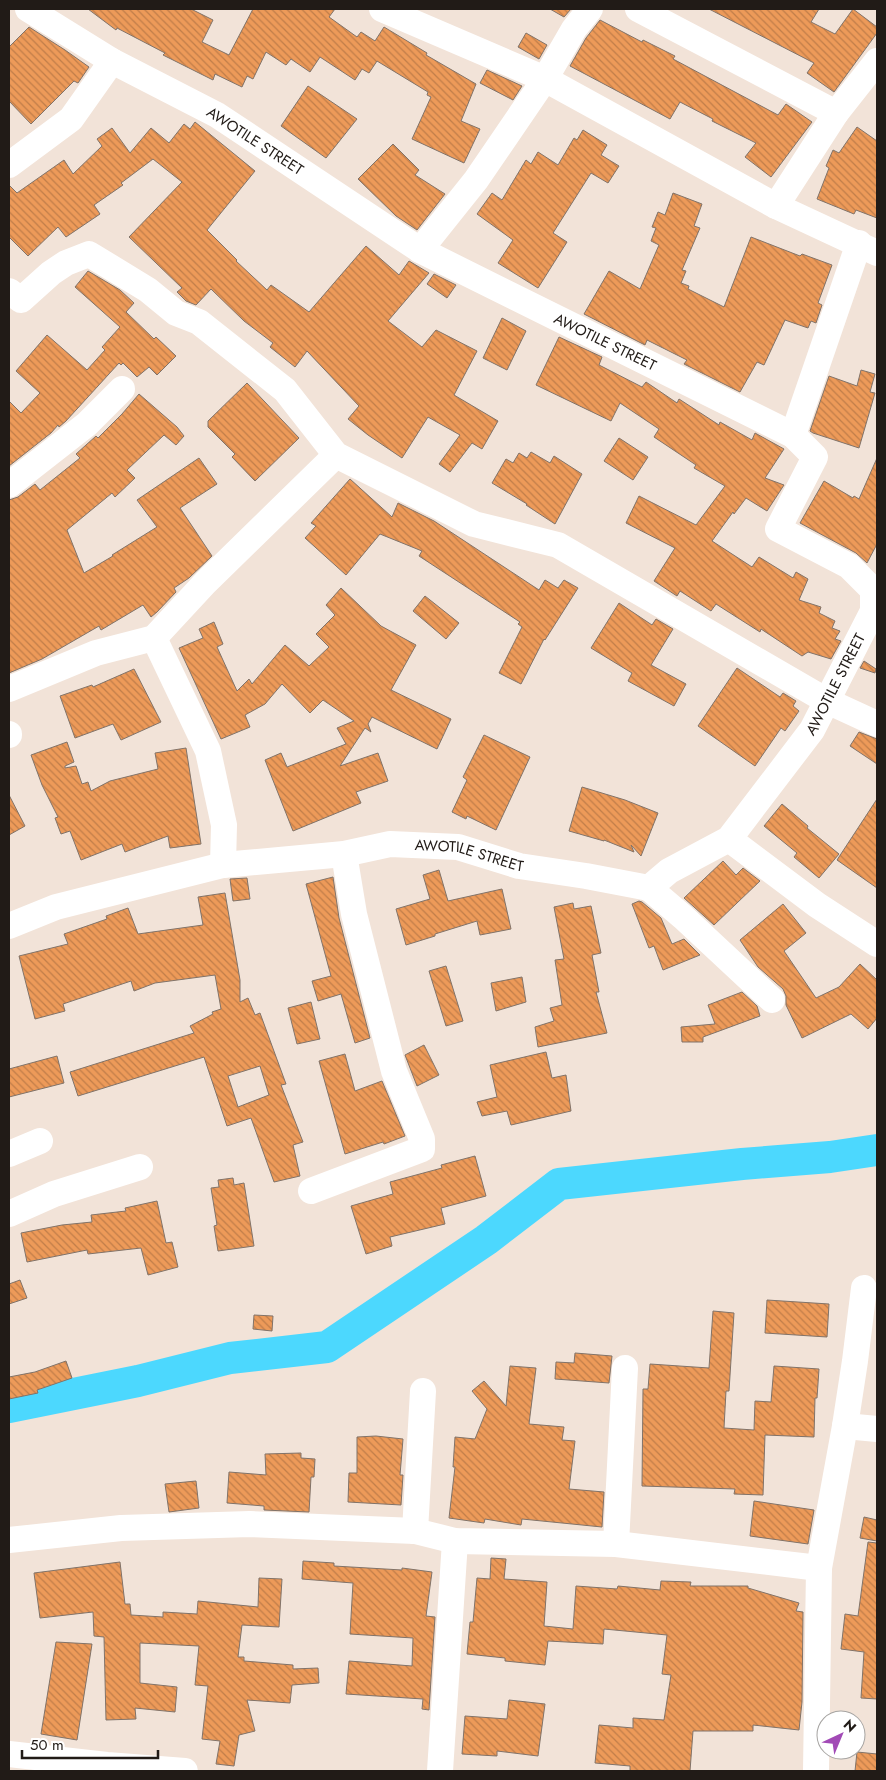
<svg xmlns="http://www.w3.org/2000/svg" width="886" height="1780" font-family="Jost,sans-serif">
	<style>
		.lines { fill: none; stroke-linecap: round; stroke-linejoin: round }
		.river { stroke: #4cd8fe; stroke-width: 32 }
		.building { fill: url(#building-back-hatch); stroke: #817369; fill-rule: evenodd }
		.minor { stroke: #fff; stroke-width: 26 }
		.labels { text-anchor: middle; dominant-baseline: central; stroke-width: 5; stroke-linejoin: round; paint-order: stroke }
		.street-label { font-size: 15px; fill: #211b17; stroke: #fff }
	</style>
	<defs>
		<pattern id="building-back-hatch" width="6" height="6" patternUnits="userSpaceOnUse" patternTransform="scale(1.25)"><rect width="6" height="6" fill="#ed9a59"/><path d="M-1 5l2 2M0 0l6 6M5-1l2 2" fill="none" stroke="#c07d49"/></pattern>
	</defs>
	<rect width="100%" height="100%" fill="#f2e3d8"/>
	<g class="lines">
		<!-- river -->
		<path class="river" d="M9 1407 138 1381 230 1358 327 1347 486 1240 559 1184 742 1164 830 1157 877 1150"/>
	</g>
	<!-- building -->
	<path class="building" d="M88 9H191L213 20 202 42 229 55 253 9H335L329 17 357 37 361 32 375 41 384 27 427 53 426 55 476 84 461 121 480 129 464 163 412 139 431 97 427 95 428 92 377 61 369 73 362 69 355 80 320 57 310 72 291 59 286 65 266 52 253 79 247 76 242 87 215 74 213 80 163 55 165 53 117 28 116 30Z
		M550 9H571L564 17Z
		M709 9H819L811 22 835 34 853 9 877 27V33L834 92 807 73 814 63Z
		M600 20 642 42 643 40 675 56 673 59 778 115 786 104 812 122 771 177 745 157 756 143 712 121 713 119 680 102 670 119 570 66 586 38Z
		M29 27 65 50 89 67 78 83 74 81 31 124 9 101V47Z
		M526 33 547 45 539 59 518 47Z
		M487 70 522 86 513 100 480 83Z
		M308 86 357 119 326 158 281 126Z
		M195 122 255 171 207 230 237 260 236 261 267 290 271 285 309 312 366 246 399 275 409 261 429 273 388 321 422 347 436 330 477 351 454 395 498 421 482 449 472 443 450 472 439 464 460 435 428 417 402 458 368 435 348 419 359 406 307 351 295 367 270 347 273 343 244 321 211 289 196 305 186 301 177 292 182 288 129 237 182 182 153 159 121 183 123 185 94 205 100 214 66 237 58 227 28 256 9 237V185L17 193 64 160 73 174 102 146 97 139 112 128 130 153 151 128 169 143 184 124 190 129Z
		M857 127 877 141V218L856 210 854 214 817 199 829 168 826 166 833 150 839 153Z
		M583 130 607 145 601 155 619 166 608 183 591 173 553 233 567 242 538 288 498 263 513 240 477 214 492 193 502 200 526 160 531 164 538 152 558 165 574 138 577 140Z
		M393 144 419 170 415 175 445 194 417 230 396 216 358 179Z
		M673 193 702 204 694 226 700 228 682 270 686 271 681 283 689 286 688 289 724 307 751 237 800 256 802 254 832 265 818 303 822 305 816 323 811 321 808 328 785 320 764 365 757 362 740 392 684 364 687 360 647 340 645 345 584 314 609 271 640 289 659 245 651 241 656 228 652 227 658 212 665 215Z
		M88 271 120 290 134 303 126 312 154 339 156 337 176 356 157 375 149 367 137 377 123 363 121 365 119 363 66 421 59 427 58 425 51 433 9 466V401L21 413 40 393 16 371 47 335 87 370 105 350 102 347 120 327 75 287Z
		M434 274 456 285 447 298 427 284Z
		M502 318 526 331 507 370 483 358Z
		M559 337 602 357 599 365 642 387 646 382 677 403 679 399 719 425 720 422 752 440 755 433 784 449 765 478 784 485 767 511 746 498 734 514 733 512 712 541 752 567 759 557 793 578 796 572 808 579 799 600 821 607 819 613 835 621 832 628 840 631 835 639 841 641 831 659 808 652 802 656 761 629 760 632 716 604 711 611 680 591 677 596 654 581 675 548 626 523 639 496 696 525 725 486 694 468 696 465 654 437 659 429 620 403 611 421 536 385Z
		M861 370 875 374 870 392 875 393 859 448 813 433 810 431 829 376 857 386Z
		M247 383 299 438 255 481 232 457 235 454 208 427V421Z
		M139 394 177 427 184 436 176 445 164 435 127 470 135 478 115 497 112 493 67 530 84 573 113 556 112 555 157 527 137 500 199 458 217 484 180 508 212 556 189 578 174 588 176 592 157 612 151 617 143 605 101 630 99 626 42 659 9 673V500L18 497 35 484 40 490 80 458 76 454 96 436 98 438 122 414Z
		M619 438 648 457 633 480 604 461Z
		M531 452 550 463 554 456 582 474 555 524 526 505 527 504 492 483 506 459 513 463 519 453 527 458Z
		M877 458V544L867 563 856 553 800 523 824 481 853 498 854 496 859 499Z
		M350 479 392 517 398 503 434 521 539 590 545 580 558 588 564 580 578 588 545 640 544 639 521 684 499 673 522 627 518 624 520 622 419 556 422 551 380 534 346 575 305 538 316 526 311 523Z
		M341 588 381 626 416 645 391 690 451 719 437 749 372 717 368 724 371 732 365 728 340 766 378 753 388 781 356 792 361 803 293 831 265 760 281 753 287 767 346 744 337 728 354 721 323 700 310 713 282 684 265 704 245 715 250 727 221 739 179 648 203 638 199 629 214 622 223 644 217 647 237 691 249 679 252 684 285 645 309 666 329 647 316 634 335 615 326 605Z
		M425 596 459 623 446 639 413 611Z
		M619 603 652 625 656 619 673 629 651 665 686 684 674 706 628 681 632 673 591 648Z
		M864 661 876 669 875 673 860 668Z
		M737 668 780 697 783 693 796 701 793 706 799 711 785 731 781 728 755 766 698 726Z
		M134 669 161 722 121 740 113 724 75 738 60 696 92 685 93 687Z
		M859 732 877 739V764L850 746Z
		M484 735 530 757 496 830 467 816 466 819 452 812 467 780 463 777Z
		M67 742 74 762 65 766V768L76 766 82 784 88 782 91 791 110 781 158 769 155 753 186 748 201 844 170 848 168 836 125 852 122 844 81 860 70 831 61 834 55 818 58 817 42 785 31 755Z
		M582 787 625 800 658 813 641 856 631 845 634 852 604 840V841L569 831Z
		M9 795 25 826 9 835Z
		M877 799V888L837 860Z
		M782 804 808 826 807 828 839 854 819 878 794 857 797 853 764 826Z
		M723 861 736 875 743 868 760 881 714 925 684 898Z
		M439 870 448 901 502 889 511 929 480 935 477 921 435 934V936L406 945 396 909 430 899 423 875Z
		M333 877 339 918 370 1038 355 1043 341 994 318 1001 312 981 331 976 306 884Z
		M247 878 250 899 233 901 230 879Z
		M225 893 240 980V1002L248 998 255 1015 260 1013 286 1084 281 1085 303 1142 293 1145 300 1176 274 1182 251 1118 227 1126 204 1057 78 1096 70 1072 194 1033 190 1026 213 1014 212 1012 221 1009 215 975 155 983 134 991 131 981 63 1004 65 1011 35 1019 19 956 68 944 64 934 107 919 106 916 128 908 138 934 203 925 198 897ZM260 1066 269 1095 238 1107 228 1076Z
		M639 901 642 902 661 918 672 944 684 939 700 955 663 970 654 946 649 948 632 904Z
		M573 903 574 909 591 906 601 953 592 955 599 992H596L607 1033 538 1047 535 1027 554 1021 550 1008 562 1005 555 960 564 959 554 907Z
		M783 904 806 933 784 951 816 998 839 987 860 964 877 980V1018L868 1029 851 1014 802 1038 786 1005V996L783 989 758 967 740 940Z
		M446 966 463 1021 446 1026 429 971Z
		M522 977 526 1002 496 1011 491 983Z
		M742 992 757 1006 760 1016 703 1037V1042H682L681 1027 715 1024 708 1005Z
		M311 1002 320 1039 297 1044 288 1008Z
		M424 1045 439 1075 417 1086 405 1055Z
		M546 1052 552 1078 566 1075 571 1111 511 1125 507 1111 482 1116 477 1102 497 1097 490 1065Z
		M345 1054 355 1091 382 1081 405 1136 384 1144 383 1142 345 1154 319 1061Z
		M57 1056 64 1083 9 1097V1069Z
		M475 1156 486 1196 441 1208 445 1224 390 1237 392 1246 366 1254 351 1206 393 1194 390 1182 442 1168 441 1165Z
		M233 1178 234 1185 244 1183 254 1246 218 1251 214 1226 217 1225 211 1188 219 1187 218 1180Z
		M157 1201 166 1243 172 1242 178 1267 148 1275 141 1248 88 1254 87 1250 27 1262 21 1233 62 1225 92 1222 91 1215 126 1211 125 1208Z
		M20 1280 27 1298 9 1304V1284Z
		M767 1300 829 1304 827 1337 765 1333Z
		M713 1311 734 1313 729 1391H726L724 1428 754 1430 755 1401 771 1402 774 1366 819 1369 817 1398H815L814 1437 765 1435 763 1495 734 1494 735 1489 642 1486 643 1389H648L650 1364 709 1368Z
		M254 1315 273 1316 272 1331 253 1329Z
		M575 1353 612 1356 609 1383 555 1379 556 1362 574 1363Z
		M66 1361 72 1378 37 1390 38 1393 9 1399V1377L35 1372Z
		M510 1366 536 1368 529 1424 564 1427 562 1440 575 1441 569 1489 604 1492 602 1527 522 1519 521 1525 485 1519 484 1523 449 1518 455 1467H453L455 1437 475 1439 487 1409 472 1391 484 1381 506 1406Z
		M376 1436 403 1439 400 1475H403L401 1505 348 1502 349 1473H357V1437Z
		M301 1453V1458L315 1459 314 1477H311L309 1512 264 1510V1506L227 1503 229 1472 266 1475 265 1454Z
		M196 1481 199 1508 169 1512 165 1484Z
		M754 1501 814 1510 808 1544 750 1536Z
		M864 1517 877 1520V1541L860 1538Z
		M868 1542 877 1543V1699L861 1698 864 1652 841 1649 845 1614 858 1616Z
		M491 1558 506 1559 504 1579 547 1582 544 1626 573 1629 576 1586 617 1589 618 1586 660 1590 661 1581 691 1582 690 1586H748V1588L799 1603 796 1611 803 1612 802 1702 799 1730 753 1725V1731H693L690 1771H630V1766L595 1763 599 1725 633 1728V1718L664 1720 671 1675 662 1674 667 1635 604 1629 603 1644 548 1641 545 1665 505 1661V1658L467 1654 470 1622H473L477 1578 490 1579Z
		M303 1561 334 1563V1566L402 1570V1568L432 1572 426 1616 435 1617 429 1710 422 1709 423 1699 346 1694 349 1661 412 1666 413 1638 350 1634 353 1583 302 1579Z
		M120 1562 125 1604H130L131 1615 163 1617V1612L197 1614 198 1601 258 1607 259 1578 282 1579 279 1627 242 1625 238 1657H244V1661L293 1665V1669L318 1668 319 1683 292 1685 290 1703 247 1700 255 1731 239 1735 234 1766 216 1764 220 1741 202 1739 208 1686 195 1685 199 1646 140 1643V1683L177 1687 175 1712 135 1708 136 1719 106 1720 104 1637 94 1636 93 1612 40 1618 34 1573Z
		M56 1642 92 1644 77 1740 41 1734Z
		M509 1700 545 1704 538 1756 497 1751V1756L462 1754 465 1716 507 1719Z
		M857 1752 877 1754V1771H855Z"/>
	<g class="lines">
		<!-- minor -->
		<g class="minor">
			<path d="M382 9 545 79 776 206 877 253"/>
			<path d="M638 9 836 113"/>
			<path d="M9 165 71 119 112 61"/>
			<path d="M776 206 836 113 877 61"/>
			<path d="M420 250 476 180 545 79 574 29 590 9"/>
			<path d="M9 291 21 300 51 273 66 263 89 254 148 290 176 313 199 322 285 390 336 455 474 524 558 545 827 701 877 724"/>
			<path d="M793 435 859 243"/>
			<path d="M9 485 87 424 122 389"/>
			<path d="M154 638 208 751 224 825 223 865"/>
			<path d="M9 689 96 653 154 638 205 583 336 455"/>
			<path d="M9 734V735"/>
			<path d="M729 839 817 905 877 944"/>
			<path d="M649 888 683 917 772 1000"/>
			<path id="s1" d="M9 926 56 907 223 865 344 854 390 844 458 847 519 866 586 876 649 888 669 871 729 839 812 730 873 611V590L849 566 778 529 815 457 793 435 420 250 217 115 112 61 28 9"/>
			<path d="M9 1154 40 1141"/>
			<path d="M311 1191 422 1149V1139L394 1071 354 914 344 854"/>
			<path d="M9 1214 54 1194 140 1167"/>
			<path d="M845 1426 877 1429"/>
			<path d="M415 1531 423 1391"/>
			<path d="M9 1540 121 1528 250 1524 415 1531 455 1541 616 1544 819 1568"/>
			<path d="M616 1544 625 1368"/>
			<path d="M9 1754 107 1765 185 1771"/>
			<path d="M440 1771 455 1541"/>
			<path d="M816 1771 819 1568 845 1426 855 1361 864 1288"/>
		</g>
	</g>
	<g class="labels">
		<!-- street labels -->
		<g class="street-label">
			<text transform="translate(255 141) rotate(33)">AWOTILE STREET</text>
			<text transform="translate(605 342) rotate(26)">AWOTILE STREET</text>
			<text stroke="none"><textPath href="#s1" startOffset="938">AWOTILE STREET</textPath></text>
			<text stroke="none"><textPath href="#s1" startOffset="472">AWOTILE STREET</textPath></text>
		</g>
	</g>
	<!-- border -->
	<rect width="886" height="1780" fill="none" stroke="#211b17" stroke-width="20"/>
	<!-- north arrow -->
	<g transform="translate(841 1735) rotate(44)"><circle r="24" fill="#ffffff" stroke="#a6a4a2"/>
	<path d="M0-4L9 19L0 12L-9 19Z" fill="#a24ab6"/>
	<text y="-8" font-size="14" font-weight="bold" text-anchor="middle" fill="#211b17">N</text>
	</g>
	<!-- scale -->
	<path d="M22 1750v8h136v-8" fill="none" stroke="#211b17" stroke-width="2.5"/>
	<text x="30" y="1750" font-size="15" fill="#211b17" stroke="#ffffff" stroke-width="4" paint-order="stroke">50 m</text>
</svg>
